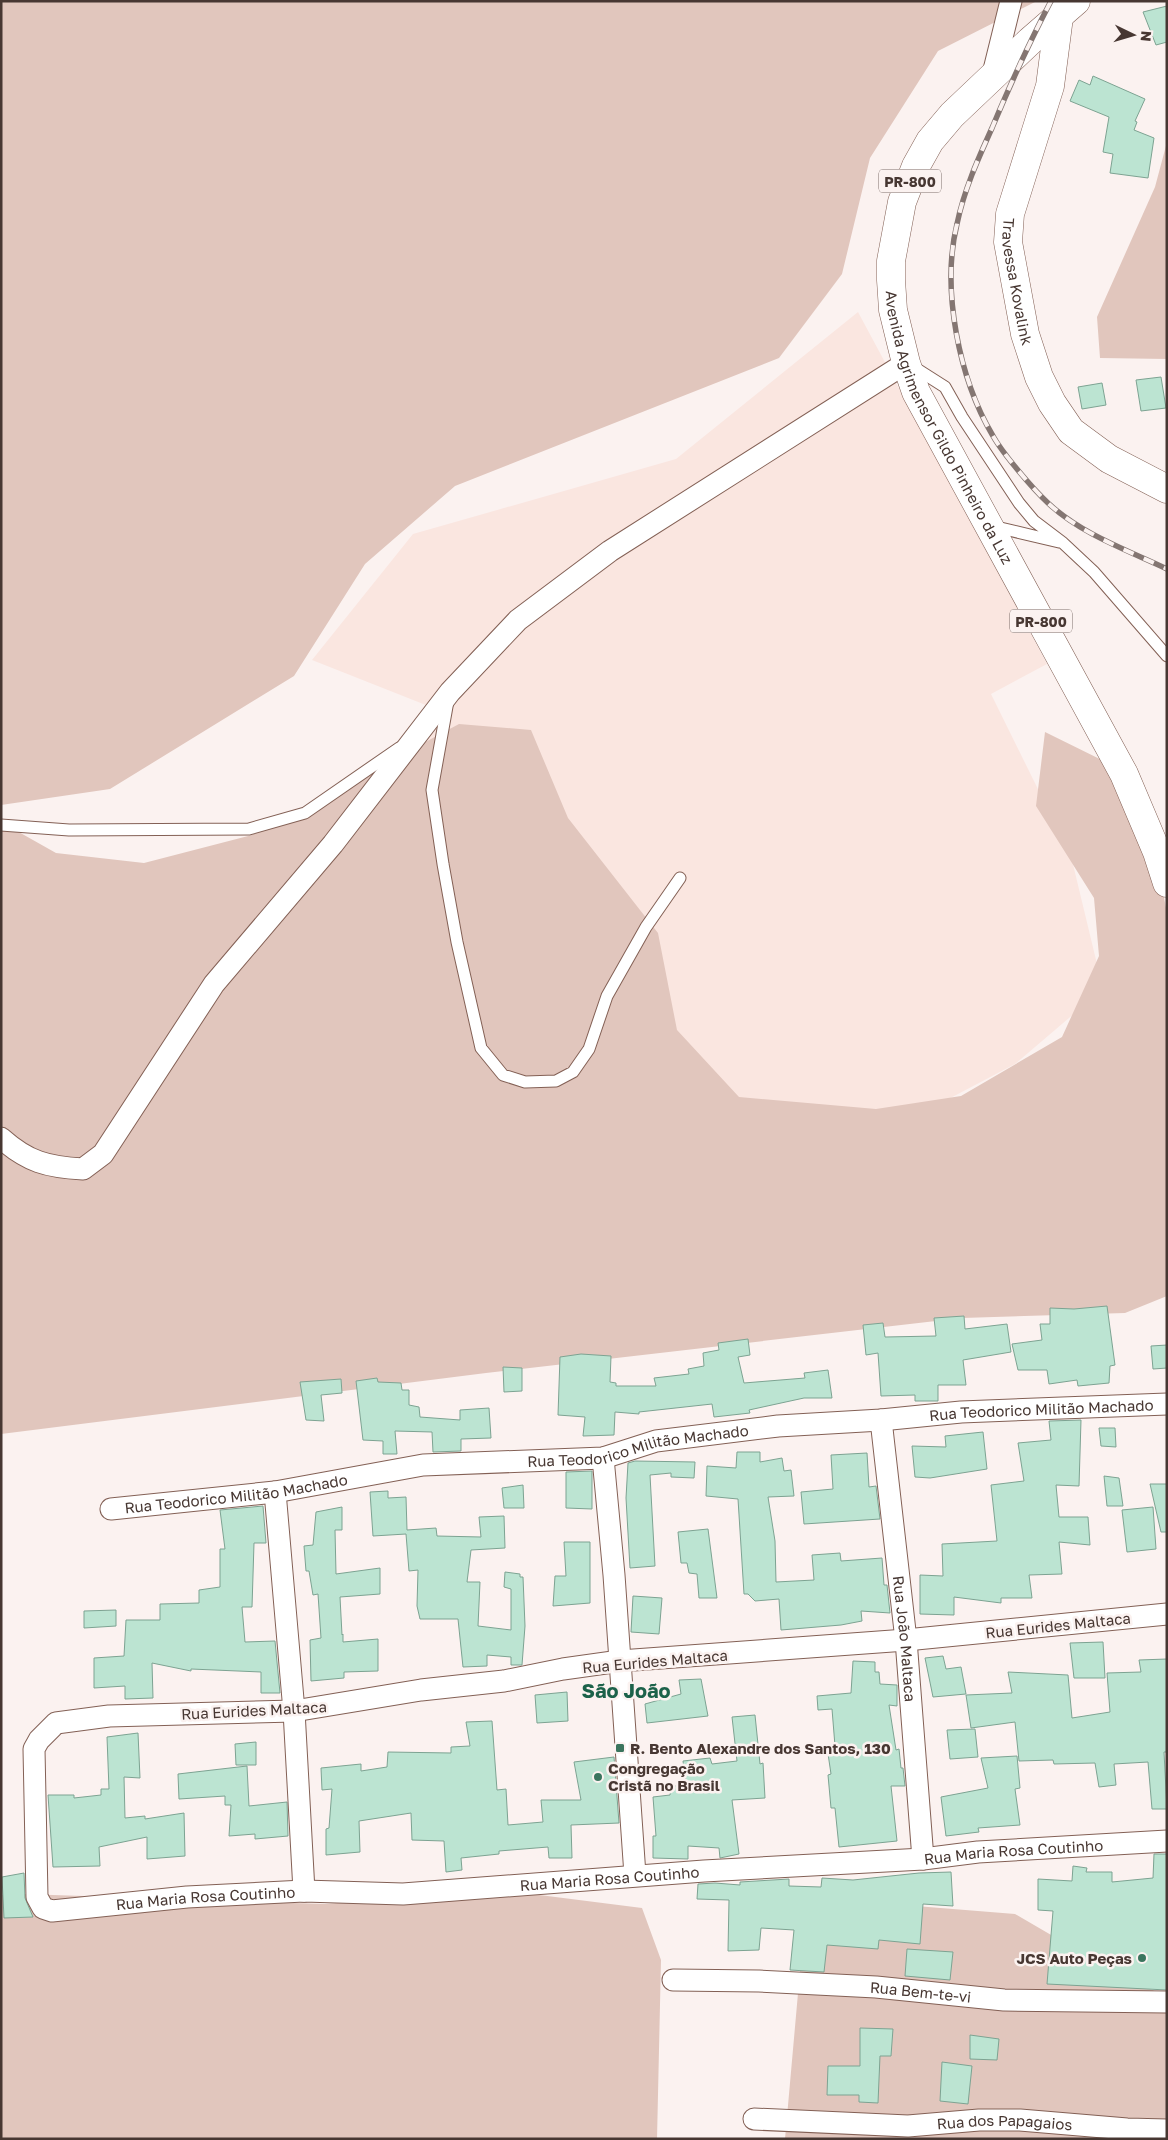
<svg xmlns="http://www.w3.org/2000/svg" width="1168" height="2140" font-family="'Golos Text',sans-serif">
	<style>
		.built { fill: #fae6e0 }
		.green { fill: #e1c6bd }
		.building { fill: #bce4d2; stroke: #7da392 }
		.lines { fill: none; stroke-linecap: round; stroke-linejoin: round }
		.service-casing { stroke: #836055; stroke-width: 13 }
		.minor-casing { stroke: #836055; stroke-width: 23 }
		.tertiary-casing { stroke: #836055; stroke-width: 29 }
		.primary-casing { stroke: #836055; stroke-width: 29 }
		.service { stroke: #fff; stroke-width: 11 }
		.minor { stroke: #fff; stroke-width: 21 }
		.tertiary { stroke: #fff; stroke-width: 28 }
		.primary { stroke: #fff; stroke-width: 28 }
		.rail-casing { stroke: #847672; stroke-width: 5.5 }
		.rail { stroke: #fbf2f0; stroke-width: 4; stroke-dasharray: 11; stroke-linecap: butt }
		.poi-dot { fill: #3a755e; stroke: #fbf2f0; stroke-width: 2 }
		.labels { text-anchor: middle; dominant-baseline: central; stroke-width: 5; stroke-linejoin: round; paint-order: stroke }
		.shield { fill: #fbf2f0; stroke: #7d6f6b; stroke-width: 1 }
		.shield-label { font-size: 14px; font-weight: bold; fill: #473732 }
		.street-label { font-size: 15px; fill: #473732; stroke: #fbf2f0 }
		.poi-label { font-size: 15px; font-weight: bold; fill: #473732; stroke: #fbf2f0; text-anchor: start }
		.district-label { font-size: 20px; font-weight: bold; fill: #1c624a; stroke: #fbf2f0 }
	</style>
	<rect width="100%" height="100%" fill="#fbf2f0"/>
	<!-- built -->
	<path class="built" d="M858 312 1047 664 991 694 1071 856 1103 989 1015 1064 901 1124 724 1125 252 954 446 713 312 660 413 534 676 459Z"/>
	<!-- green -->
	<path class="green" d="M1 1H1037L938 51 870 158 842 274 779 358 455 486 365 564 294 676 110 789 1 805Z
		M1167 142V359L1100 358 1097 317 1155 187Z
		M459 724 531 730 568 818 658 933 677 1030 739 1097 876 1109 961 1096 1062 1037 1099 956 1094 898 1036 806 1045 732 1118 768 1156 857 1167 913V1296L1125 1313 962 1318 486 1373 1 1434V822L56 853 144 863 252 835Z
		M501 1890 642 1908 661 1960 657 2139H1V1895L23 1894 325 1904Z
		M866 1902 1015 1914 1130 1981 1167 1996V2139H785L804 1926Z"/>
	<!-- building -->
	<path class="building" d="M1167 6V42L1156 45 1143 12Z
		M1093 76 1145 99 1135 121 1137 122 1134 130 1154 138 1148 178 1110 173 1113 154 1103 152 1109 117 1070 101 1079 80 1090 85Z
		M1161 377 1166 408 1141 411 1136 380Z
		M1102 383 1106 405 1082 409 1078 387Z
		M1107 1306 1115 1365 1110 1366 1109 1383 1078 1386 1077 1380 1049 1384 1047 1370H1018L1012 1344 1042 1340 1040 1324H1050V1308L1074 1309Z
		M964 1316 965 1329 1007 1324 1011 1352 963 1360 966 1385H938V1401H915V1395L881 1396 878 1353 866 1355 863 1325 883 1323 885 1337 936 1336 934 1318Z
		M748 1339 750 1355 738 1357 744 1383 805 1378 804 1373 828 1370 832 1398H804L749 1410 750 1413 714 1417 712 1404 639 1412V1414L615 1412 614 1435 583 1436 585 1417 558 1415 560 1357 581 1354 611 1356 610 1382 616 1383V1386H656L654 1378 689 1374 688 1369 704 1366 703 1353 719 1350 718 1343Z
		M1167 1345V1368L1153 1369 1151 1346Z
		M503 1367 522 1368V1391L504 1392Z
		M377 1378 378 1382 401 1383 402 1390H409V1405L419 1407 420 1417 460 1420V1410L489 1408 491 1438 461 1439V1451L433 1452 432 1432 395 1431 397 1454H383V1441L363 1440 356 1381Z
		M341 1379 342 1393 321 1395 324 1421 306 1420 300 1382Z
		M1081 1420 1079 1486 1056 1485 1059 1517H1088L1090 1545 1059 1542 1062 1574 1029 1575 1032 1598H1001V1603L954 1597V1615L920 1614V1575L943 1576 942 1544 997 1541 991 1485 1024 1481 1018 1443 1051 1440 1049 1421Z
		M1099 1428H1115L1116 1447 1101 1446Z
		M983 1432 987 1469 930 1478 915 1477 912 1446 946 1447 945 1436Z
		M737 1452H760V1462L782 1458 784 1471 791 1470 794 1496 768 1497 775 1541 776 1582 814 1580 812 1555 840 1553 841 1561 882 1558 884 1585H887L890 1613 861 1611 862 1621 841 1625 781 1630 779 1599 755 1601 748 1594H744L738 1499 706 1496 707 1466 736 1468Z
		M867 1453 869 1487 876 1486 880 1519 804 1524 801 1492 833 1489 831 1455Z
		M635 1461 695 1462 694 1478 671 1477V1473L650 1475 655 1566 630 1568 626 1498 628 1463Z
		M592 1471V1509L566 1508V1472Z
		M1104 1476 1119 1478 1123 1506H1107Z
		M1150 1484H1167V1532H1161Z
		M523 1485 524 1508H504L502 1488Z
		M388 1491V1498L406 1497 407 1530 436 1528 437 1536 481 1537 479 1517 504 1516 505 1548 471 1550 467 1582H480L478 1626 511 1630V1589L504 1587 505 1572 520 1574V1577H523L525 1626 522 1665H511V1657L487 1655V1666L463 1667 458 1619H420L417 1606 418 1570 409 1571 406 1534 373 1536 370 1492Z
		M263 1506 266 1543H254L252 1607H242L245 1642 275 1641 280 1693H261V1672L191 1669V1671L152 1663 153 1698 125 1699V1686L94 1688V1658L124 1656 126 1620H160V1604L199 1603V1590L220 1587V1549H225L220 1510Z
		M342 1507V1530H335L336 1574 380 1568V1594L340 1597 342 1635 343 1634V1642L378 1639V1671L344 1672V1678L311 1681 310 1640 321 1638 318 1594 313 1595 309 1571H306L304 1546 313 1545 316 1512Z
		M1153 1507 1156 1549 1127 1552 1122 1510Z
		M708 1529 717 1598H699L697 1574 689 1573 687 1563H681L678 1532Z
		M564 1542H590V1603L553 1606 555 1576H566Z
		M633 1596 662 1598 659 1634 631 1632Z
		M116 1610V1626L84 1628V1611Z
		M1103 1642 1105 1678H1074L1070 1643Z
		M943 1656 946 1669 961 1667 966 1694 933 1697 925 1658Z
		M1167 1659V1752H1164L1167 1809H1152L1148 1762 1114 1764 1116 1785 1099 1787 1095 1763 1054 1764 1053 1760 1019 1761 1015 1722 971 1728 966 1695 1012 1693 1008 1672 1068 1675 1072 1718 1110 1712 1107 1673 1141 1672 1139 1660Z
		M853 1661 875 1662V1672H879L880 1684 897 1685V1706L889 1705 896 1750 899 1749 901 1768H903L905 1786H891L897 1841 839 1847 835 1808H831L828 1775 831 1774 827 1747 835 1746 832 1709 818 1710 817 1696 851 1693Z
		M701 1679 708 1716 647 1723 645 1704 681 1694 679 1680Z
		M567 1692 568 1721 537 1723 535 1695Z
		M755 1715 760 1764 763 1763 765 1798 732 1800 739 1854 720 1858 719 1848 688 1846V1859L653 1858V1836H656L653 1797 670 1795 671 1786H686L683 1761 710 1758 712 1764 737 1761 732 1717Z
		M492 1721 497 1790 506 1789 508 1825 543 1822 541 1800H581L574 1762 614 1757 619 1823 571 1825 572 1858H549L548 1847 499 1851V1854L461 1858 462 1870 446 1872 444 1841 412 1840 411 1813 359 1821 360 1852 326 1855V1829L329 1828 332 1789 322 1790 321 1768 361 1764V1771L387 1767 388 1752 451 1753V1747L470 1746 466 1722Z
		M975 1729 978 1757 950 1759 947 1730Z
		M138 1733 140 1778 124 1777 125 1818 145 1816V1819L184 1813 185 1856 147 1859V1837L99 1847 100 1866 53 1867 48 1795H74V1798L101 1795V1789H109L107 1737Z
		M256 1742V1765H236L235 1744Z
		M1017 1756 1020 1788 1015 1789 1020 1825 978 1828 979 1832 946 1836 941 1797 988 1788 981 1758Z
		M247 1766 249 1806 287 1802 288 1836 255 1839V1834L229 1836 231 1805H225V1796L179 1799 178 1774Z
		M1154 1854H1167V1990L1047 1984 1053 1911 1038 1910V1879L1072 1881 1073 1866 1087 1868 1086 1872H1112V1882L1153 1878Z
		M951 1872 953 1906 923 1904 920 1944 879 1940 878 1949 827 1945 824 1972 790 1970 794 1930 761 1928 759 1950 728 1951 729 1900 697 1899 698 1884 715 1883 740 1885V1882L789 1879V1886L821 1887 822 1878 853 1880 919 1873Z
		M24 1873 25 1898 33 1917 4 1918 2 1877Z
		M907 1949 953 1952 950 1980 905 1976Z
		M860 2028 893 2029 891 2056H880L878 2103 859 2102V2095H827L828 2066H860Z
		M970 2035 999 2039 997 2060 970 2059Z
		M942 2062 972 2066 968 2104 940 2101Z"/>
	<g class="lines">
		<!-- service casing -->
		<g class="service-casing">
			<path id="service" d="M912 366 945 387 962 417 1019 503 1034 521 1063 543 1094 572 1167 656
				M992 526 1059 542
				M448 701 432 790 443 864 457 942 481 1048 503 1075 525 1082 556 1081 573 1072 589 1049 607 996 646 927 680 878
				M1 825 69 830 249 829 305 813 399 748"/>
		</g>
		<!-- minor casing -->
		<g class="minor-casing">
			<g id="minor">
				<path d="M992 78 1011 1"/>
				<path d="M1 1138C28 1162 47 1167 83 1169L103 1154 214 984 333 844 450 692 518 620 610 551 906 363"/>
				<path id="s1" d="M881 1420 906 1640 923 1859"/>
				<path d="M603 1458 614 1575 635 1875"/>
				<path d="M275 1492 294 1711 304 1891"/>
				<path id="s2" d="M111 1509 275 1492 423 1465 603 1458 656 1441 778 1426 881 1420 961 1412 1167 1404"/>
				<path id="s3" d="M1167 1614 906 1640 620 1661 563 1669 504 1681 421 1690 294 1711 109 1716 56 1723 39 1740 34 1749 37 1897 43 1908 52 1911 187 1897 304 1891 403 1894 704 1871 923 1859 978 1852 1167 1841"/>
				<path id="s4" d="M673 1980 759 1981 876 1987 1004 2000 1167 2002"/>
				<path id="s5" d="M754 2119 908 2126 979 2120H1020L1127 2129 1167 2130"/>
			</g>
		</g>
		<!-- tertiary casing -->
		<g class="tertiary-casing">
			<g id="tertiary">
				<path id="s6" d="M1059 17 1050 86 1010 214 1008 242 1025 334 1039 377 1052 403 1071 431 1109 459 1167 489"/>
			</g>
		</g>
		<!-- primary casing -->
		<g class="primary-casing">
			<g id="primary">
				<path id="s7" d="M1076 1 1030 41 952 115 930 141 916 166 902 202 891 261V280L893 310 906 363 916 392 1124 774 1157 852 1167 883"/>
			</g>
		</g>
		<!-- service -->
		<use href="#service" class="service"/>
		<!-- minor -->
		<use href="#minor" class="minor"/>
		<!-- tertiary -->
		<use href="#tertiary" class="tertiary"/>
		<!-- primary -->
		<use href="#primary" class="primary"/>
		<!-- rail casing -->
		<g class="rail-casing">
			<path id="rail" d="M1051 1C1029 43 1010 85 992 128 978 159 964 190 957 224 941 289 959 379 993 436 1003 454 1033 489 1048 503 1081 534 1127 550 1167 569"/>
		</g>
		<!-- rail -->
		<use href="#rail" class="rail"/>
	</g>
	<!-- markers -->
	<g class="poi-dot">
		<rect x="615" y="1743" width="10" height="10" rx="2.5"/>
		<circle cx="598" cy="1777" r="5"/>
		<circle cx="1142" cy="1958" r="5"/>
	</g>
	<g class="labels">
		<!-- shield labels -->
		<g class="shield">
			<rect x="879" y="169.5" width="62" height="23" rx="4"/>
			<rect x="1010" y="609.5" width="62" height="23" rx="4"/>
		</g>
		<g class="shield-label">
			<text x="910" y="181">PR-800</text>
			<text x="1041" y="621">PR-800</text>
		</g>
		<!-- street labels -->
		<g class="street-label">
			<text stroke="none"><textPath href="#s6" startOffset="272">Travessa Kovalink</textPath></text>
			<text stroke="none"><textPath href="#s7" startOffset="509">Avenida Agrimensor Gildo Pinheiro da Luz</textPath></text>
			<text stroke="none"><textPath href="#s2" startOffset="938">Rua Teodorico Militão Machado</textPath></text>
			<text stroke="none"><textPath href="#s2" startOffset="532">Rua Teodorico Militão Machado</textPath></text>
			<text stroke="none"><textPath href="#s2" startOffset="126">Rua Teodorico Militão Machado</textPath></text>
			<text transform="translate(1058 1625) rotate(-6)">Rua Eurides Maltaca</text>
			<text stroke="none"><textPath href="#s1" startOffset="220">Rua João Maltaca</textPath></text>
			<text transform="translate(655 1661) rotate(-5)">Rua Eurides Maltaca</text>
			<text transform="translate(254 1710) rotate(-3)">Rua Eurides Maltaca</text>
			<text stroke="none"><textPath href="#s3" startOffset="2286">Rua Maria Rosa Coutinho</textPath></text>
			<text stroke="none"><textPath href="#s3" startOffset="1881">Rua Maria Rosa Coutinho</textPath></text>
			<text stroke="none"><textPath href="#s3" startOffset="1476">Rua Maria Rosa Coutinho</textPath></text>
			<text stroke="none"><textPath href="#s4" startOffset="248">Rua Bem-te-vi</textPath></text>
			<text stroke="none"><textPath href="#s5" startOffset="251">Rua dos Papagaios</textPath></text>
		</g>
		<!-- poi labels -->
		<g class="poi-label">
			<text x="630" y="1748">R. Bento Alexandre dos Santos, 130</text>
			<text x="608" y="1768">Congregação<tspan x="608" dy="17">Cristã no Brasil</tspan></text>
			<text x="1132" y="1958" text-anchor="end">JCS Auto Peças</text>
		</g>
		<!-- district labels -->
		<g class="district-label">
			<text x="626" y="1690">São João</text>
		</g>
	</g>
	<!-- border -->
	<rect width="1168" height="2140" fill="none" stroke="#473732" stroke-width="5"/>
	<!-- north arrow -->
	<g transform="translate(1133 35) rotate(95)" stroke="#fbf2f0" stroke-width="4" paint-order="stroke">
	<path d="M0-4L9 19L0 12L-9 19Z" fill="#473732"/>
	<text y="-8" font-size="14" font-weight="bold" text-anchor="middle" fill="#473732">N</text>
	</g>
</svg>
